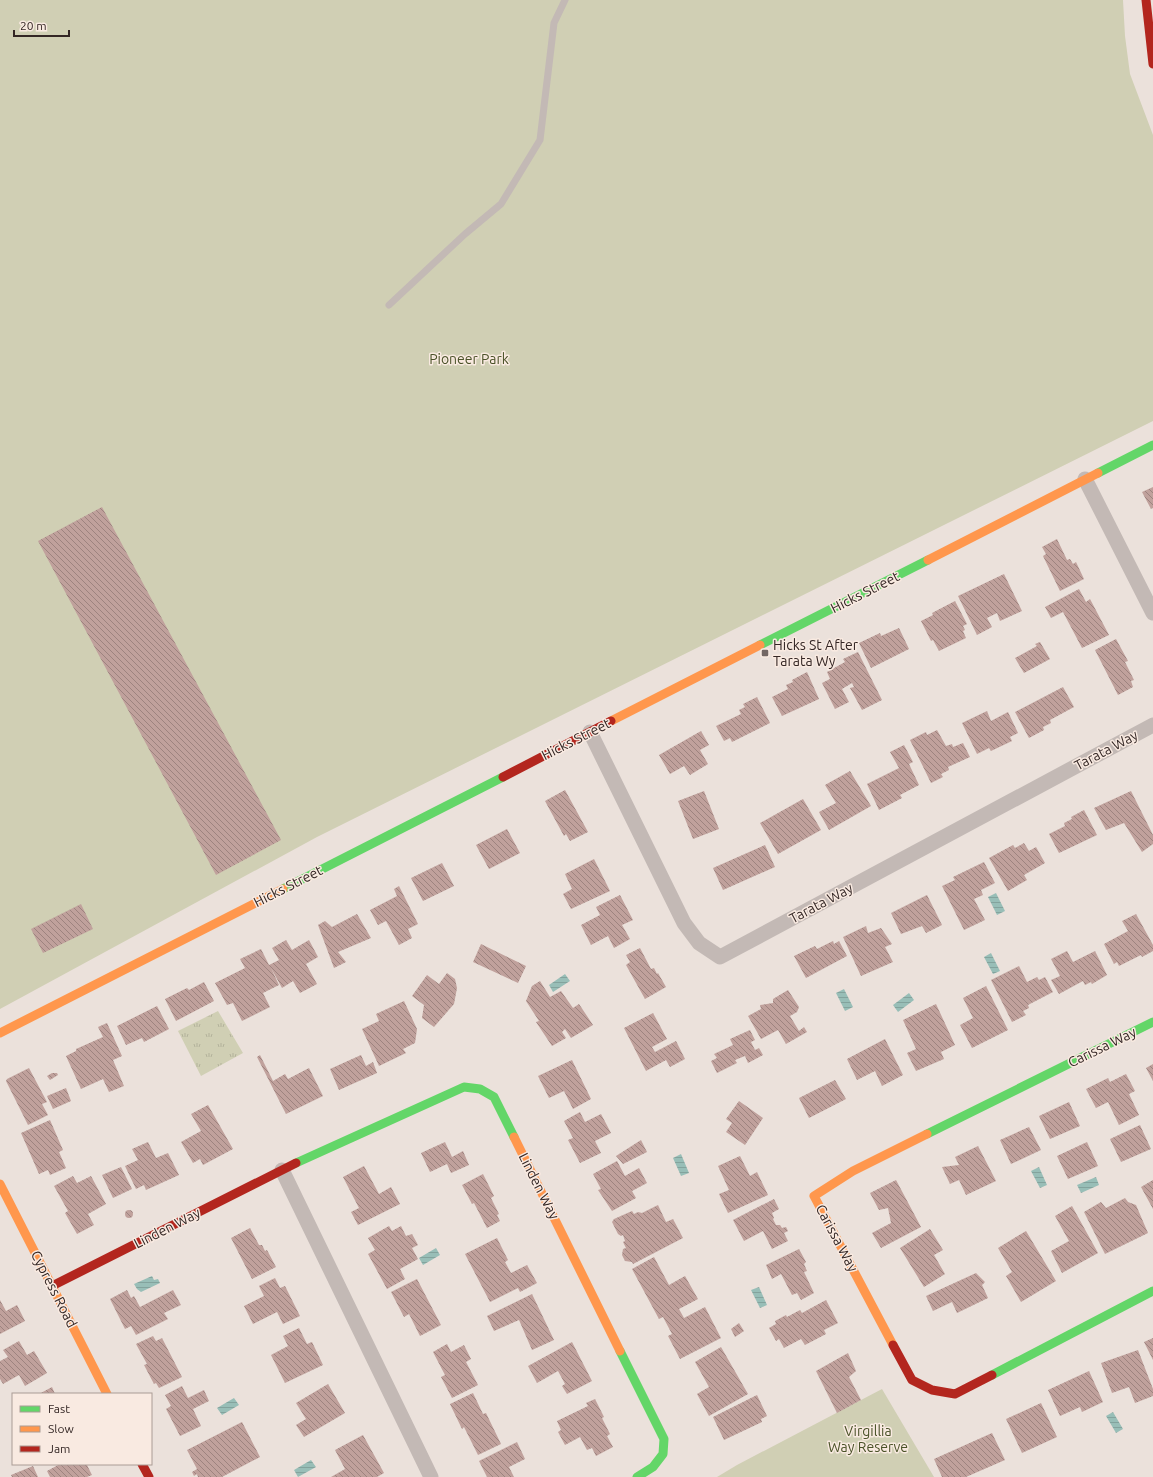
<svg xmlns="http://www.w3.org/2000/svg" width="1153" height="1477" font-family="Ubuntu,sans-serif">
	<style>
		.grass { fill: url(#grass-tufts) }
		.park { fill: #d0cfb4 }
		.water { fill: url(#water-rules) }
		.building { fill: url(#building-back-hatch) }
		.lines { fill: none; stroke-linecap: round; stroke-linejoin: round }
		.lane { stroke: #c3b9b5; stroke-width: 7 }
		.street { stroke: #c3b9b5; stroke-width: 15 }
		.fast { stroke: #63d668; stroke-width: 9 }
		.slow { stroke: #ff974d; stroke-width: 9 }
		.jam { stroke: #b3261e; stroke-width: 9 }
		.poi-dot { fill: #736764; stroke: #f9eae1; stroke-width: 1.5 }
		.labels { text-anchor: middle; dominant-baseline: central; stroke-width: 3; stroke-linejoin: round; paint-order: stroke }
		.park-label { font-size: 14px; fill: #4a5228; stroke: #f9eae1 }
		.street-label { font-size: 14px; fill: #332624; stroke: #f9eae1 }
		.poi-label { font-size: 14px; fill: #332624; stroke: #f9eae1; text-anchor: start }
	</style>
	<defs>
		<pattern id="grass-tufts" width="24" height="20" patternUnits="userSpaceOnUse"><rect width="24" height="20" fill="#d0cfb4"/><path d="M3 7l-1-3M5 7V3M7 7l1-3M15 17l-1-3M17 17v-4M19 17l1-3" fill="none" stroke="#b3b29b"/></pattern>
		<pattern id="water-rules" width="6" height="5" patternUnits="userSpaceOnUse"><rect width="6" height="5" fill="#98beb7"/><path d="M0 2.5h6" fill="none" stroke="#83a39d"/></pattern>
		<pattern id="building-back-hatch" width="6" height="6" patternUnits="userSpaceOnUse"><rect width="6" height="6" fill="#c0a19c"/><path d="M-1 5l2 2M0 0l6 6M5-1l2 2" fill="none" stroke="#9d837f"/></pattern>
	</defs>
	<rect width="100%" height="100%" fill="#ebe1db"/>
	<!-- grass -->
	<path class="grass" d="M218 1011 243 1053 201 1076 178 1031Z"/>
	<!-- park -->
	<path class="park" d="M0 0H1123L1125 36 1130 74 1153 135V421L317 837 0 1009Z
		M882 1389 934 1477H717L737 1465Z"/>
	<!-- water -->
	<path class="water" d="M996 893 1005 911 997 915 988 897Z
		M991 953 1000 971 993 974 984 957Z
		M565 974 570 981 553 992 549 985Z
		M844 989 853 1007 845 1011 836 993Z
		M909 993 914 1000 898 1012 893 1005Z
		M681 1154 689 1173 681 1176 673 1158Z
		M1039 1167 1047 1185 1040 1188 1031 1171Z
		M1096 1177 1099 1185 1081 1193 1077 1185Z
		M436 1248 440 1255 423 1265 419 1258Z
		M152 1276 154 1280 158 1279 160 1283 141 1292 137 1289 134 1284Z
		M759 1287 767 1305 760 1308 751 1290Z
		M234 1398 239 1405 222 1415 217 1408Z
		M1113 1412 1123 1429 1116 1433 1106 1416Z
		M311 1460 316 1467 298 1477 294 1470Z"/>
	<!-- building -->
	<path class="building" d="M1153 487V508L1151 509 1142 492Z
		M102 507 281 840 216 875 38 541Z
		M1057 539 1067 560 1070 559 1073 564 1076 562 1084 579 1060 591 1043 556 1046 554 1042 547Z
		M1004 574 1022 611 1000 621 997 613 987 618 992 627 977 635 958 596Z
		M1079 589 1086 602 1090 599 1109 635 1082 648 1063 612 1051 618 1045 607Z
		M955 601 967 624 963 626 965 630 963 631 966 638 939 651 933 640 931 641 921 621 933 615 932 613Z
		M899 628 909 649 871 668 859 643 880 633 881 636Z
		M1116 639 1128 661 1125 662 1134 680 1131 681 1133 687 1118 695 1095 650Z
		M1040 642 1050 659 1024 673 1015 658 1037 646 1035 644Z
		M858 652 882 700 862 710 850 688 854 687 852 683 842 689 849 702 835 709 822 683 830 679 827 672 845 662 843 659Z
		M807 672 819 699 782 716 772 697 788 689 786 685 793 682 792 680Z
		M1063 687 1074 707 1050 720 1051 723 1043 727 1044 730 1029 738 1015 712Z
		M757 697 770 723 732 742 730 738 724 741 716 726 741 714 739 710 745 707 743 704Z
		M987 711 991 721 1008 712 1018 733 1010 737 1012 741 991 751 989 748 977 754 962 723Z
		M937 730 946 746 952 744 953 747 963 743 970 757 948 767 949 770 941 774 943 777 931 783 910 740 926 732 927 735Z
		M701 731 709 745 700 750 708 764 690 775 684 766 670 774 659 755Z
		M904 745 913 762 909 764 919 785 900 795 902 798 879 810 867 784 899 768 890 752Z
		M850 771 871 806 829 830 819 812 836 803 825 785Z
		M565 790 588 832 570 841 566 834 564 836 545 801Z
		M704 791 719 829 693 839 678 801Z
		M1131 791 1153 835V844L1142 852 1124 823 1106 830 1094 808Z
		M803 799 821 830 778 854 760 823Z
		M1084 810 1097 835 1059 853 1049 834 1065 826 1064 823 1072 819 1071 817Z
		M507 829 520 853 489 869 476 845Z
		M1024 843 1029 851 1036 847 1045 863 1024 875 1027 880 1008 891 989 858 1013 845 1015 848Z
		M765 845 775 867 723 890 713 868Z
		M594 859 610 891 571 909 563 894 572 889 565 874Z
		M984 862 995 883 981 890 983 895 974 899 985 920 964 930 942 886 955 880 953 877Z
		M442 863 454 886 423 901 411 878Z
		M399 886 418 924 408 929 412 938 399 945 386 921 378 925 370 910 397 896 394 889Z
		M620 895 633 920 622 925 630 939 614 948 608 936 591 945 581 925 600 915 596 907Z
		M927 895 942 925 926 933 922 926 901 934 891 913Z
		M81 904 93 929 43 953 31 929Z
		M357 914 371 938 338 952 346 962 334 968 318 925 325 921 332 927Z
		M1136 914 1153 945V951L1142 957 1141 955 1119 966 1117 962 1114 964 1104 944 1128 931 1122 921Z
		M866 926 868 933 881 928 892 944 885 947 893 962 861 976 843 937Z
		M286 940 292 950 309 940 318 957 306 964 317 984 300 993 293 981 282 988 271 968 279 985 263 993 270 1007 242 1021 233 1003 227 1005 215 983 245 968 240 959 261 949 269 965 279 960 272 948Z
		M833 941 834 944 839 941 847 956 806 978 794 956 815 946 817 949Z
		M481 944 526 966 518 983 473 962Z
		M640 948 651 969 654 968 657 974 658 973 666 987 645 999 626 965 630 962 626 955Z
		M1067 951 1073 962 1095 951 1107 975 1092 984 1091 982 1085 985 1083 981 1059 994 1051 980 1060 976 1051 959Z
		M1019 966 1027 982 1037 977 1039 980 1045 977 1053 992 1028 1005 1029 1008 1023 1011 1026 1015 1012 1022 991 980Z
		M447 973 455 979 457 988 454 1004 434 1027 422 1018 424 1005 412 996 427 975 439 984Z
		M540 981 550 997 561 991 573 1008 579 1004 593 1025 571 1038 565 1029 562 1032 566 1038 552 1046 536 1022 539 1021 526 1001 532 986Z
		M204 982 214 1001 176 1021 165 999 187 988 189 990Z
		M986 986 1008 1030 972 1048 960 1025 973 1018 963 998Z
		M788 990 799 1007 797 1012 790 1016 799 1031 804 1027 807 1032 786 1044 778 1030 761 1039 748 1016 761 1009 760 1005 773 1003V999Z
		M404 1001 417 1029 415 1043 403 1049 406 1053 379 1066 362 1029 379 1021 376 1014Z
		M936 1004 955 1045 941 1052 944 1059 916 1071 907 1053 916 1049 903 1020Z
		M157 1006 169 1029 144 1042 142 1038 126 1045 117 1026Z
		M653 1013 667 1039 652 1047 655 1052 676 1041 685 1059 670 1067 666 1060 646 1071 624 1028Z
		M107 1023 122 1056 113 1060 124 1086 109 1092 103 1079 81 1089 66 1056 76 1051V1049L103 1037 98 1027Z
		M750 1030 755 1040 751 1042 755 1050 759 1048 763 1055 748 1063 745 1056 735 1060 737 1063 717 1073 711 1061 717 1058 714 1054 733 1045 730 1039Z
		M885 1039 903 1075 882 1086 875 1071 857 1080 847 1059Z
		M260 1055 273 1081 285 1074 288 1079 309 1068 323 1096 286 1114 257 1057Z
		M361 1055 366 1066 373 1062 377 1073 339 1090 330 1069Z
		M572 1060 591 1099 573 1109 564 1091 549 1098 538 1076Z
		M1153 1064V1081L1146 1068Z
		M29 1068 47 1102 42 1104 48 1115 28 1125 6 1081 7 1079Z
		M52 1073H57L58 1075 50 1080 47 1076Z
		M1126 1074 1135 1091 1129 1094 1139 1115 1119 1125 1108 1102 1096 1108 1086 1089 1108 1078 1110 1082Z
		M835 1080 846 1099 809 1118 799 1098Z
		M66 1088 71 1101 53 1109 47 1096Z
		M739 1101 763 1118 745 1145 726 1132 732 1123 726 1119Z
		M1069 1102 1080 1126 1050 1139 1039 1116Z
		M208 1105 233 1149 203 1165 200 1159 193 1163 181 1142 201 1131 191 1114Z
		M580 1112 585 1122 601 1114 611 1133 595 1141 601 1153 580 1163 568 1140 573 1138 564 1121Z
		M50 1120 63 1150 59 1152 66 1168 50 1175 48 1170 39 1174 21 1133Z
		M1140 1125 1151 1149 1121 1162 1110 1139Z
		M1029 1127 1041 1150 1011 1164 1000 1140Z
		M641 1140 647 1152 623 1164 616 1156Z
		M148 1142 156 1158 168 1153 179 1175 146 1190 144 1185 136 1189 125 1166 138 1160 132 1149Z
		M445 1142 452 1157 463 1151 469 1165 451 1173 447 1164 430 1172 421 1153Z
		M1087 1142 1098 1166 1068 1179 1057 1156Z
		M978 1146 996 1181 966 1195 959 1180 950 1184 942 1167 959 1165 955 1157Z
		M740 1156 750 1176 757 1172 768 1195 728 1213 719 1194 729 1190 718 1166Z
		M617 1161 625 1176 639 1168 647 1183 632 1191 636 1198 612 1211 598 1190 601 1189 593 1174Z
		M364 1166 379 1194 391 1187 400 1204 358 1225 351 1212 359 1208 343 1177Z
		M121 1167 132 1189 113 1198 102 1175Z
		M483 1174 494 1196 491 1198 499 1214 497 1215 500 1221 487 1228 474 1203 472 1204 462 1185Z
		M73 1176 77 1183 91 1176 106 1204 88 1214 94 1225 77 1234 65 1213 68 1211 54 1186Z
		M896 1180 921 1227 881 1248 872 1233 891 1223 888 1208 879 1210 870 1193Z
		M1153 1180V1209L1141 1187Z
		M1125 1198 1128 1202 1136 1205 1148 1233 1105 1254 1084 1212 1101 1202 1106 1208Z
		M774 1199 779 1209 772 1213 774 1218 773 1219 776 1225H780L782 1228 786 1227 788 1231 784 1233 788 1241 772 1249 763 1231 744 1241 733 1220Z
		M658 1205 666 1222 673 1219 683 1238 633 1264 632 1262 625 1261 622 1255 623 1249 626 1248 623 1242 625 1241 623 1235 621 1236 618 1234 612 1222 614 1219 632 1211 634 1214 638 1212 642 1213Z
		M1072 1206 1098 1253 1062 1273 1051 1251 1069 1241 1055 1216Z
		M125 1214a4 4 0 1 1 8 0a4 4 0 1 1-8 0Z
		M389 1226 392 1231 401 1226 406 1236 412 1234 418 1245 412 1248 418 1259 400 1269 405 1279 387 1289 368 1254 375 1250 368 1238Z
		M250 1228 259 1245H262L265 1251 267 1250 276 1267 252 1279 231 1238Z
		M930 1229 943 1250 934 1255 945 1274 924 1287 900 1248Z
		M1026 1231 1056 1281 1021 1302 1006 1276 1012 1272 998 1248Z
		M497 1238 508 1260 505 1262 511 1273 527 1265 537 1283 520 1292 518 1288 490 1302 465 1254Z
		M799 1249 806 1262 804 1264 807 1271 804 1272 814 1293 801 1300 797 1293 792 1295 781 1274 772 1279 766 1265Z
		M654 1257 669 1285 685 1276 698 1299 679 1309 684 1318 705 1307 721 1338 680 1359 668 1336 672 1334 663 1317 659 1319 632 1269Z
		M976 1273 985 1282 982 1285 988 1298 957 1313 952 1302 933 1311 926 1296Z
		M275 1278 280 1288 285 1286 300 1316 283 1324 277 1312 253 1324 244 1306 264 1296 259 1286Z
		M417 1279 441 1325 420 1336 409 1314 404 1317 391 1292Z
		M127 1290 131 1298 134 1296 140 1307 173 1290 181 1305 164 1313 168 1319 136 1335 131 1326 125 1329 110 1299Z
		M532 1294 554 1340 532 1350 519 1320 494 1331 487 1316Z
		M0 1300 6 1311 17 1305 25 1321 0 1334Z
		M826 1300 838 1323 824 1330 826 1334 805 1345 801 1339 784 1348 779 1339 776 1341 769 1328 776 1324 775 1321 786 1315 787 1317 800 1310 802 1313Z
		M739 1323 744 1331 735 1337 731 1329Z
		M299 1328 307 1344 312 1342 323 1365 285 1383 271 1355 288 1346 283 1336Z
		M153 1336 156 1341 162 1338 182 1377 159 1388 156 1383 154 1384 144 1365 147 1364 136 1344Z
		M1153 1338V1360L1144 1342Z
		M19 1341 27 1355 34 1351 47 1373 25 1386 19 1375 3 1384 0 1379V1361L8 1357 3 1350Z
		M572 1342 592 1381 567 1394 562 1386 565 1384 558 1371 537 1383 528 1366Z
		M447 1344 451 1352 464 1345 471 1359 466 1362 478 1385 452 1398 441 1377 445 1375 433 1352Z
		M721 1347 748 1394 709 1416 697 1394 709 1387 695 1362Z
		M1138 1350 1153 1389V1396L1135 1403 1129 1387 1112 1393 1101 1363Z
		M848 1353 856 1371 849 1377 861 1400 837 1413 816 1371Z
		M1089 1371 1103 1402 1082 1412 1080 1407 1060 1416 1048 1390Z
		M328 1384 345 1413 304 1437 296 1425 306 1419 296 1403Z
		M182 1386 188 1398 204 1390 209 1401 193 1409 201 1426 180 1436 166 1409 171 1406 165 1395Z
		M52 1387 55 1394H39Z
		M473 1393 483 1414 486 1413 501 1444 478 1455 464 1427 462 1429 450 1404Z
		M757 1395 767 1416 761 1419 762 1422 724 1440 713 1417Z
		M595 1399 604 1417 602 1418 610 1434 607 1436 613 1447 596 1456 592 1448 587 1450 580 1437 565 1445 558 1432 561 1430 557 1421 588 1406 586 1403Z
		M1041 1403 1057 1437 1022 1453 1006 1419Z
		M242 1422 260 1457 222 1477H198L197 1474 194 1476 192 1472 197 1469 187 1450Z
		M992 1433 1005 1460 966 1477H942L934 1459Z
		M363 1435 384 1473 377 1477H331L345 1469 335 1450Z
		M517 1442 525 1459 509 1467 514 1477H487L479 1461Z
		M60 1464H90L87 1465 92 1475 87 1477H50L47 1471Z
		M33 1466 38 1477H12L11 1475Z"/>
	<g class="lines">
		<!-- lane -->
		<path class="lane" d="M389 305 465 234 501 204 540 140 554 23 565 0"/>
		<!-- street -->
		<path class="street" d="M1085 479 1153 613
			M590 732 684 923 699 943 720 957 1153 725
			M282 1170 431 1477"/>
		<!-- fast -->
		<path class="fast" d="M1098 473 1153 445
			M760 645 928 560
			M283 889 503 777
			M927 1134 1153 1022
			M296 1163 464 1087 480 1089 494 1097 514 1137
			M620 1351 664 1439 663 1454 653 1467 637 1477
			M992 1375 1153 1291"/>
		<!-- slow -->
		<path class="slow" d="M928 560 1098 473
			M611 721 760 645
			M0 1033 283 889
			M514 1137 620 1351
			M0 1184 107 1394
			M893 1345 814 1196 853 1171 927 1134"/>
		<!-- jam -->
		<path class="jam" d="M1146 0 1153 64
			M503 777 611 721
			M52 1286 296 1163
			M893 1345 912 1380 932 1390 955 1394 992 1375
			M142 1464 149 1477"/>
	</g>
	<!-- markers -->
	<rect class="poi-dot" x="761" y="649" width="8" height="8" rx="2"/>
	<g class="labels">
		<!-- park labels -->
		<g class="park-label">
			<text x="469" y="359">Pioneer Park</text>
			<text x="868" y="1431">Virgillia<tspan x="868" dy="16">Way Reserve</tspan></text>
		</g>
		<!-- street labels -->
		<g class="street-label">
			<text transform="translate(865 592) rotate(-27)">Hicks Street</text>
			<text transform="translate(576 739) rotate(-27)">Hicks Street</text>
			<text transform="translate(1106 750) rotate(-28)">Tarata Way</text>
			<text transform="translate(288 886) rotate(-27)">Hicks Street</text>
			<text transform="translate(821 903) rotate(-28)">Tarata Way</text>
			<text transform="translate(1102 1047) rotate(-26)">Carissa Way</text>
			<text transform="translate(539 1186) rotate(63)">Linden Way</text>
			<text transform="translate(167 1228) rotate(-27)">Linden Way</text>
			<text transform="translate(837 1238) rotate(62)">Carissa Way</text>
			<text transform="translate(54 1289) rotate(63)">Cypress Road</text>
		</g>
		<!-- poi labels -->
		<g class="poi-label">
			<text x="773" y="645">Hicks St After<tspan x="773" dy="16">Tarata Wy</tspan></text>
		</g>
	</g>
	<!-- legend -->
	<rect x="12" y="1393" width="140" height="72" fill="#f9eae1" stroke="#aa9c95"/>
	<rect x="20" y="1406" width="20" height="6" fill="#63d668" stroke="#aa9c95"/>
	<text x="48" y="1413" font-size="12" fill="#332624">Fast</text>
	<rect x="20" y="1426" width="20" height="6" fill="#ff974d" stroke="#aa9c95"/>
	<text x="48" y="1433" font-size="12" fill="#332624">Slow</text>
	<rect x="20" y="1446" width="20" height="6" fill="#b3261e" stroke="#aa9c95"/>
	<text x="48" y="1453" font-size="12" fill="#332624">Jam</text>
	<!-- scale -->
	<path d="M14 30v6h55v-6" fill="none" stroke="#332624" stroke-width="2"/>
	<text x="20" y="30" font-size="12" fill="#332624" stroke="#f9eae1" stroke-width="3" paint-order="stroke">20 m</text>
</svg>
